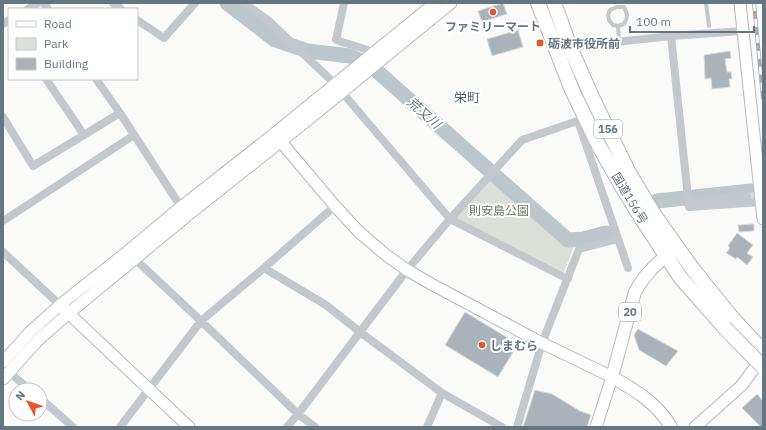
<svg xmlns="http://www.w3.org/2000/svg" width="766" height="430" font-family="'IBM Plex Sans','Noto Sans JP',sans-serif">
	<style>
		.green { fill: #dadfd7 }
		.lines { fill: none; stroke-linecap: round; stroke-linejoin: round }
		.river { stroke: #bbc7cb; stroke-width: 15 }
		.building { fill: #aab3b9; stroke: #dcdcda }
		.street-tunnel { stroke: #d5d9db; stroke-width: 8; stroke-dasharray: 8 4; stroke-linecap: butt }
		.secondary-casing { stroke: #b3babf; stroke-width: 13 }
		.primary-casing { stroke: #b5babe; stroke-width: 14 }
		.highway-casing { stroke: #b4b9bd; stroke-width: 16 }
		.lane { stroke: #c3c8cc; stroke-width: 4 }
		.street { stroke: #c3c8cc; stroke-width: 8 }
		.secondary { stroke: #fff; stroke-width: 11 }
		.primary { stroke: #fff; stroke-width: 12 }
		.highway { stroke: #fff; stroke-width: 14 }
		.rail-casing { stroke: #a2aab0; stroke-width: 4 }
		.rail { stroke: #fff; stroke-width: 2.5; stroke-dasharray: 8; stroke-linecap: butt }
		.highway-bridge-casing { stroke: #b4b9bd; stroke-width: 16; stroke-linecap: butt }
		.highway-bridge { stroke: #fff; stroke-width: 14 }
		.poi-dot { fill: #e4572e; stroke: #fff; stroke-width: 1.5 }
		.labels { text-anchor: middle; dominant-baseline: central; stroke-width: 4; stroke-linejoin: round; paint-order: stroke }
		.shield { fill: #fff; stroke: #939fa8; stroke-width: 1 }
		.shield-label { font-size: 11px; font-weight: bold; fill: #657683 }
		.poi-label { font-size: 12px; font-weight: bold; fill: #657683; stroke: #fff; text-anchor: start }
		.street-label { font-size: 12px; fill: #657683; stroke: #fff }
		.park-label { font-size: 12px; fill: #687a64; stroke: #fff }
		.neighbourhood-label { font-size: 13px; fill: #57646e; stroke: #fff }
		.water-label { font-size: 13px; font-style: italic; fill: #60757c; stroke: #fff }
	</style>
	<rect width="100%" height="100%" fill="#fafaf8"/>
	<!-- green -->
	<path class="green" d="M497 171 566 232 578 236 564 272 454 218Z"/>
	<g class="lines">
		<!-- river -->
		<path class="river" d="M227 3 275 40 308 51 350 56 370 65 568 240 583 239 606 233
			M657 201 751 191"/>
	</g>
	<!-- building -->
	<path class="building" d="M503 3 507 14 482 22 478 11Z
		M518 30 523 47 492 56 487 39Z
		M730 51 731 58 725 59 727 72H731L732 79H729L730 87 712 89 711 78 705 79 704 55Z
		M754 224V231L739 232 738 225Z
		M737 233 753 245 747 253 753 257 747 265 737 257 736 259 726 253 730 248 728 246Z
		M465 312 518 344 498 377 445 345Z
		M638 329 678 351 666 366 639 350 634 335Z
		M535 390 552 394 580 411 591 415 587 427H523Z
		M757 394 763 401V427H761L742 408Z"/>
	<g class="lines">
		<!-- street-tunnel -->
		<path class="street-tunnel" d="M747 197 763 195"/>
		<!-- secondary casing -->
		<g class="secondary-casing">
			<path id="secondary" d="M740 3 763 219
				M276 136 335 206 359 232 386 255 407 270 433 285 542 343 612 377 596 427
				M64 309 189 427
				M3 362 30 332 60 305 127 252 181 207 274 134 302 111 435 3
				M3 379 38 340 69 313 188 215 309 119 451 3
				M695 427 741 386 763 357"/>
		</g>
		<!-- primary casing -->
		<g class="primary-casing">
			<path id="primary" d="M671 427C657 403 635 390 612 377L635 292C644 275 657 262 673 251"/>
		</g>
		<!-- highway casing -->
		<g class="highway-casing">
			<path id="highway" d="M538 3 572 90 599 146 621 185 642 219 680 277 724 327
				M554 3 570 47 591 95 629 173 655 216 692 268 733 319 763 351"/>
		</g>
		<!-- lane -->
		<path class="lane" d="M706 3 709 26
			M617 7H624C628 14 628 18 624 24L618 26 613 25 609 20 608 15 610 10Z
			M618 26 619 41"/>
		<!-- street -->
		<path class="street" d="M44 3 48 9
			M113 3 121 9
			M244 3 269 21 335 84 450 219 568 279
			M344 3 336 40 374 52
			M28 9 38 3
			M137 20 164 38 195 3
			M3 24 9 20
			M671 36 689 207 761 202
			M570 47 671 36 743 31
			M46 79 84 135
			M96 79 120 113 181 207
			M3 117 33 166 120 113
			M578 121 628 268
			M688 201 747 197
			M3 221 134 135
			M3 252 60 305
			M135 259 201 321 298 414 315 427
			M264 268 326 305 360 332 442 393 502 427
			M3 367 30 390
			M40 398 73 427
			M120 427 201 321 264 268 335 206
			M287 427 298 414 407 270 450 219 522 140 586 118
			M427 427 442 393
			M517 427 542 343 579 249 618 239"/>
		<!-- secondary -->
		<use href="#secondary" class="secondary"/>
		<!-- primary -->
		<use href="#primary" class="primary"/>
		<!-- highway -->
		<use href="#highway" class="highway"/>
		<!-- rail casing -->
		<g class="rail-casing">
			<path id="rail" d="M754 3 763 98"/>
		</g>
		<!-- rail -->
		<use href="#rail" class="rail"/>
		<!-- highway-bridge casing -->
		<g class="highway-bridge-casing">
			<path id="highway-bridge" d="M724 327 763 367"/>
		</g>
		<!-- highway-bridge -->
		<use href="#highway-bridge" class="highway-bridge"/>
	</g>
	<!-- markers -->
	<g class="poi-dot">
		<circle cx="493" cy="12" r="4"/>
		<rect x="536" y="39" width="8" height="8" rx="2"/>
		<circle cx="482" cy="345" r="4"/>
	</g>
	<g class="labels">
		<!-- shield labels -->
		<g class="shield">
			<rect x="594" y="120" width="28" height="18" rx="3"/>
			<rect x="619" y="303" width="22" height="18" rx="3"/>
		</g>
		<g class="shield-label">
			<text x="608" y="129">156</text>
			<text x="630" y="312">20</text>
		</g>
		<!-- poi labels -->
		<g class="poi-label">
			<text x="493" y="26" text-anchor="middle">ファミリーマート</text>
			<text x="548" y="43">砺波市役所前</text>
			<text x="490" y="345">しまむら</text>
		</g>
		<!-- street labels -->
		<g class="street-label">
			<text transform="translate(630 198) rotate(59)">国道156号</text>
		</g>
		<!-- park labels -->
		<g class="park-label">
			<text x="499" y="210">則安島公園</text>
		</g>
		<!-- neighbourhood labels -->
		<g class="neighbourhood-label">
			<text x="467" y="97">栄町</text>
		</g>
		<!-- water labels -->
		<g class="water-label">
			<text transform="translate(424 113) rotate(41)">荒又川</text>
		</g>
	</g>
	<!-- border -->
	<rect width="766" height="430" fill="none" stroke="#657683" stroke-width="8"/>
	<!-- legend -->
	<rect x="8" y="8" width="130" height="72" fill="#ffffff" stroke="#c1c8cd"/>
	<rect x="16" y="21" width="20" height="6" fill="#ffffff" stroke="#c1c8cd"/>
	<text x="44" y="28" font-size="12" fill="#657683">Road</text>
	<rect x="16" y="38" width="20" height="12" fill="#dadfd7" stroke="#c1c8cd"/>
	<text x="44" y="48" font-size="12" fill="#657683">Park</text>
	<rect x="16" y="58" width="20" height="12" fill="#aab3b9" stroke="#c1c8cd"/>
	<text x="44" y="68" font-size="12" fill="#657683">Building</text>
	<!-- north arrow -->
	<g transform="translate(28 402) rotate(310)"><circle r="19" fill="#ffffff" stroke="#c1c8cd"/>
	<path d="M0-3L7 15L0 10L-7 15Z" fill="#e4572e"/>
	<text y="-6" font-size="11" font-weight="bold" text-anchor="middle" fill="#657683">N</text>
	</g>
	<!-- scale -->
	<path d="M630 26v6h124v-6" fill="none" stroke="#657683" stroke-width="2"/>
	<text x="636" y="26" font-size="12" fill="#657683" stroke="#ffffff" stroke-width="3" paint-order="stroke">100 m</text>
</svg>
